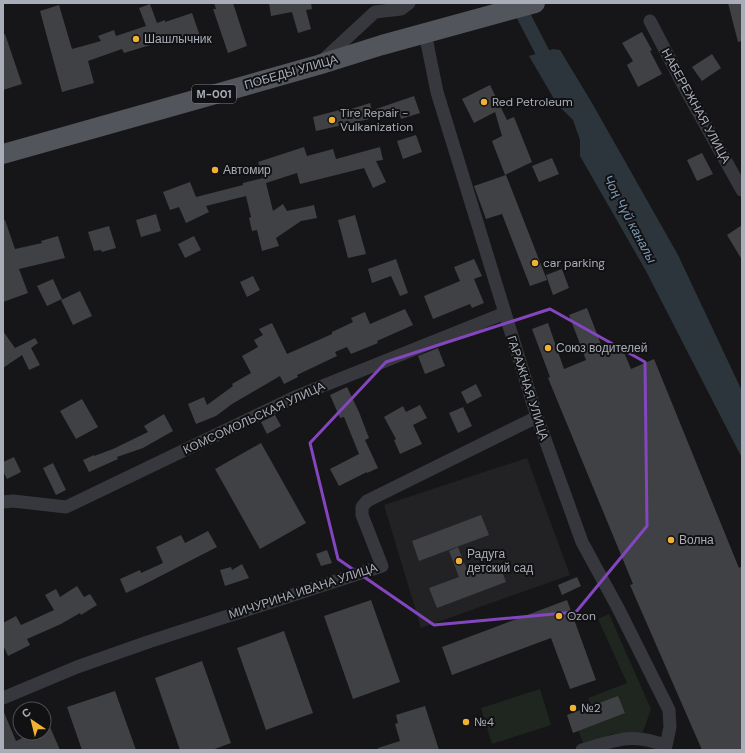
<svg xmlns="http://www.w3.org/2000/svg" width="745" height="753" font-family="'DM Sans',sans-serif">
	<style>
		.built { fill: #222225 }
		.green { fill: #1e261f }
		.water { fill: #2c353c }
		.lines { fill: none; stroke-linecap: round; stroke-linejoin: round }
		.canal { stroke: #2c353c; stroke-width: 14 }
		.building { fill: #404145 }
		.minor { stroke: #37383d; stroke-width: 13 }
		.primary { stroke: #53555c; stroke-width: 20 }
		.marked { fill: none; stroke: #8446be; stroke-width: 3; stroke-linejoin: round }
		.poi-dot { fill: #f2b134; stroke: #111113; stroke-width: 1.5 }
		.labels { text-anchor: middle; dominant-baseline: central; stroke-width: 4; stroke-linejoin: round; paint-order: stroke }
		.shield { fill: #111113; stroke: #7b7e86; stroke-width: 1 }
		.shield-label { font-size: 11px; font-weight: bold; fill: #a8adb8 }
		.poi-label { font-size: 12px; fill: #a8adb8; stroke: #111113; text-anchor: start }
		.street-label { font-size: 12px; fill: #a8adb8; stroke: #111113 }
		.water-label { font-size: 13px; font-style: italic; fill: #7f9bb3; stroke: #111113 }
	</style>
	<rect width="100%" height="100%" fill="#161618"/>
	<!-- built -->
	<path class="built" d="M527 458 570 575 421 628 384 505Z"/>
	<!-- green -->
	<path class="green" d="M609 614 651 709 643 732 612 734 584 745 575 722 594 713 588 698 627 683 598 619Z
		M540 689 551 725 492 744 481 708Z"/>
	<!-- water -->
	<path class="water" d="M553 49 560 50 592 103 678 255 742 391V458L646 271 580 156V140L573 120 557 104 529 56Z"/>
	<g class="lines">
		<!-- canal -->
		<path class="canal" d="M517 3 551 69"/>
	</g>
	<!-- building -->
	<path class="building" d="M214 3H233L247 46 228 53 213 9H216Z
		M269 3H311L312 9 306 10 311 29 298 33 292 12 271 16Z
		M728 3H742V41L738 42Z
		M150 4 157 23 165 20V22L192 13 200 36 182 42 180 36 124 53 122 49 88 61 94 83 62 92 40 11 59 5 72 49 101 41 98 36 114 30 116 36 146 26 139 8Z
		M642 32 652 50 650 51 662 74 638 87 627 65 633 61 622 43Z
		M5 34 22 84 3 90V35Z
		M712 54 721 68 702 81 692 67Z
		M490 85 507 120 514 117 532 162 505 175 492 141 502 136 495 112 474 123 462 99Z
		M414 96 420 113 401 119 399 112 375 117 373 110Z
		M370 103 374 118 316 131 313 117 347 108 348 110Z
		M416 135 422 152 403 159 397 141Z
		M304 147 307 156 333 149 336 159 380 147 383 160 376 161 386 182 373 188 364 168 300 184 297 173 266 183 273 211 283 204 287 211 314 205 317 218 301 221 276 238 279 246 262 251 257 230 252 231 249 218 251 217 246 196 206 206 209 212 186 223 179 207 170 210 163 192 190 182 196 197 243 185V183L263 178 258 162Z
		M702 153 713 174 697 181 687 160Z
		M552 158 559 174 539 182 532 166Z
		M506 175 547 280 530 286 502 214 486 219 474 186Z
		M156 214 161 231 141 237 136 220Z
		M355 215 366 254 348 258 338 220Z
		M3 220H5L15 249 42 243 41 241 58 236 65 258 19 269 28 293 3 302Z
		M742 225V260L727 235Z
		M109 226 116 248 102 252 101 250 94 251 88 232Z
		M194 236 201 250 185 258 178 244Z
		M396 259 408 293 400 296 391 276 372 283 368 269Z
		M474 259 482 276 474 279 484 303 472 308 470 304 433 319 424 296 460 281 454 267Z
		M562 269 569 288 553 295 546 275Z
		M253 276 260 290 247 297 240 282Z
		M53 279 62 299 47 306 37 286Z
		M80 291 92 316 73 325 61 300Z
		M587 308 604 352 621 345 631 369 654 359 739 568 742 566V750H702L630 585 633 584 548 378 550 377 532 329 548 323 564 369 586 360 569 315Z
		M405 309 413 325 377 341 378 343 351 354 347 347 335 352 337 356 297 375 298 377 284 384 280 376 232 404 216 416 196 424 188 404 204 397 207 405 233 386 232 384 251 373 242 356 258 347 254 340 263 335 259 329 272 323 287 354 332 334V332L353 322 351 318 365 312 370 324Z
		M3 331 15 348 35 338 38 343 31 348 40 365 29 370 22 355 3 368Z
		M438 348 445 366 425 374 418 356Z
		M476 384 482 396 467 404 461 392Z
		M347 387 359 412 369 438 365 440 378 468 367 473V472L339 486 330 469 359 454 344 417 340 418 330 395Z
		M82 399 98 427 76 439 60 411Z
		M420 405 427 418 413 425 422 444 400 454 394 440 396 439 384 417 403 406 406 412Z
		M463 407 472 426 458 433 449 413Z
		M164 414 173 431 143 448 117 457 118 459 89 472 83 460 94 455V456L113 449 148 432 144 426Z
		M275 415 281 426 267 434 261 422Z
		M261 443 306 523 260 549 215 469Z
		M14 457 21 472 7 479 3 471V462Z
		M53 463 66 490 56 495 43 468Z
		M481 515 489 535 419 561 412 541Z
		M208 531 217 547 145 584 126 593 120 579 140 570 141 573 163 563 156 547 181 535 185 543Z
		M458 547 469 575 499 563 506 582 437 608 429 588 459 577 449 551Z
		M327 550 332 563 321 566 316 554Z
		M242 564 249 578 225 586 220 570 231 567 232 570Z
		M577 577 581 586 562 595 558 585Z
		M77 586 84 597 90 594 97 605 81 615 80 613 61 624 27 639 30 645 8 656 3 645V623L16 616 21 625 54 610 45 595 56 589 60 597Z
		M371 600 400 682 353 699 324 616Z
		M567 600 596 680 570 689 551 638 452 675 442 647Z
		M284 631 313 713 266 730 237 648Z
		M202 661 231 743 212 750H180L155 678Z
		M115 691 136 750H82L67 707Z
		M618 696 625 713 573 733 567 715Z
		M425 706 439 750H378V748L400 741 395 724 398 723 396 715Z
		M3 710 16 741 33 733H44V713L60 750H3Z"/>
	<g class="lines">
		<!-- minor -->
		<path class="minor" d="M650 21 686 90 742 190
			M425 33 437 92 537 417 582 542 618 608 669 710 670 727 666 746C633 732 615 740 582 750
			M322 61 375 12 401 9 409 3
			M3 502 13 501 66 507 295 397 505 313
			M3 698 77 667 148 642 382 566 362 515V507L367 501 537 417"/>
		<!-- primary -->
		<path class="primary" d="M3 154 318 65 382 45 535 3"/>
	</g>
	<!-- marked area -->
	<path class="marked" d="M550 309 645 362 647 526 576 612 434 625 338 559 310 443 386 362Z"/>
	<!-- markers -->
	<g class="poi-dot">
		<circle cx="136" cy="39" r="4"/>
		<circle cx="484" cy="102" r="4"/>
		<circle cx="332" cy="120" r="4"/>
		<circle cx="215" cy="170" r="4"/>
		<circle cx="535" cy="263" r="4"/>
		<circle cx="548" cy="348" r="4"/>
		<circle cx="671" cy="540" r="4"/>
		<circle cx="459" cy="561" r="4"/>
		<circle cx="559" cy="616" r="4"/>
		<circle cx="573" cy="708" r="4"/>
		<circle cx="466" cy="722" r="4"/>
	</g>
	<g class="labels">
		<!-- shield labels -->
		<rect class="shield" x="192" y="85" width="44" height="18" rx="3"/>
		<g class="shield-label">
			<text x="214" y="94">М-001</text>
		</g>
		<!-- poi labels -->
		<g class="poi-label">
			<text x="144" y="39">Шашлычник</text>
			<text x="492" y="102">Red Petroleum</text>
			<text x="340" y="113">Tire Repair -<tspan x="340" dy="14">Vulkanization</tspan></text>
			<text x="223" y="170">Автомир</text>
			<text x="543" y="263">car parking</text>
			<text x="556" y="348">Союз водителей</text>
			<text x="679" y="540">Волна</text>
			<text x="467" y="554">Радуга<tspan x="467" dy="14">детский сад</tspan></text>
			<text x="567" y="616">Ozon</text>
			<text x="581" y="708">№2</text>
			<text x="474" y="722">№4</text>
		</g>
		<!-- street labels -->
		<g class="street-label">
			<text transform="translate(291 72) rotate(-16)">ПОБЕДЫ УЛИЦА</text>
			<text transform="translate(696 106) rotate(61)">НАБЕРЕЖНАЯ УЛИЦА</text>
			<text transform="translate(528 388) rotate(72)">ГАРАЖНАЯ УЛИЦА</text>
			<text transform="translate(254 418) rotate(-25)">КОМСОМОЛЬСКАЯ УЛИЦА</text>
			<text transform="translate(303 591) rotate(-18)">МИЧУРИНА ИВАНА УЛИЦА</text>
		</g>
		<!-- water labels -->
		<g class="water-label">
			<text transform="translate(630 219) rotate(62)">Чоң Чүй каналы</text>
		</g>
	</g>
	<!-- border -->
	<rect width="745" height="753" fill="none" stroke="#a8adb8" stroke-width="8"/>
	<!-- north arrow -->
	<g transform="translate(32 721) rotate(325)"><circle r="19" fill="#111113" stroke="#4d4f55"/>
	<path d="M0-3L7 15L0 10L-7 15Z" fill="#f2b134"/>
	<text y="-6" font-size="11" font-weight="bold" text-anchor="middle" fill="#a8adb8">С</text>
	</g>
</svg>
